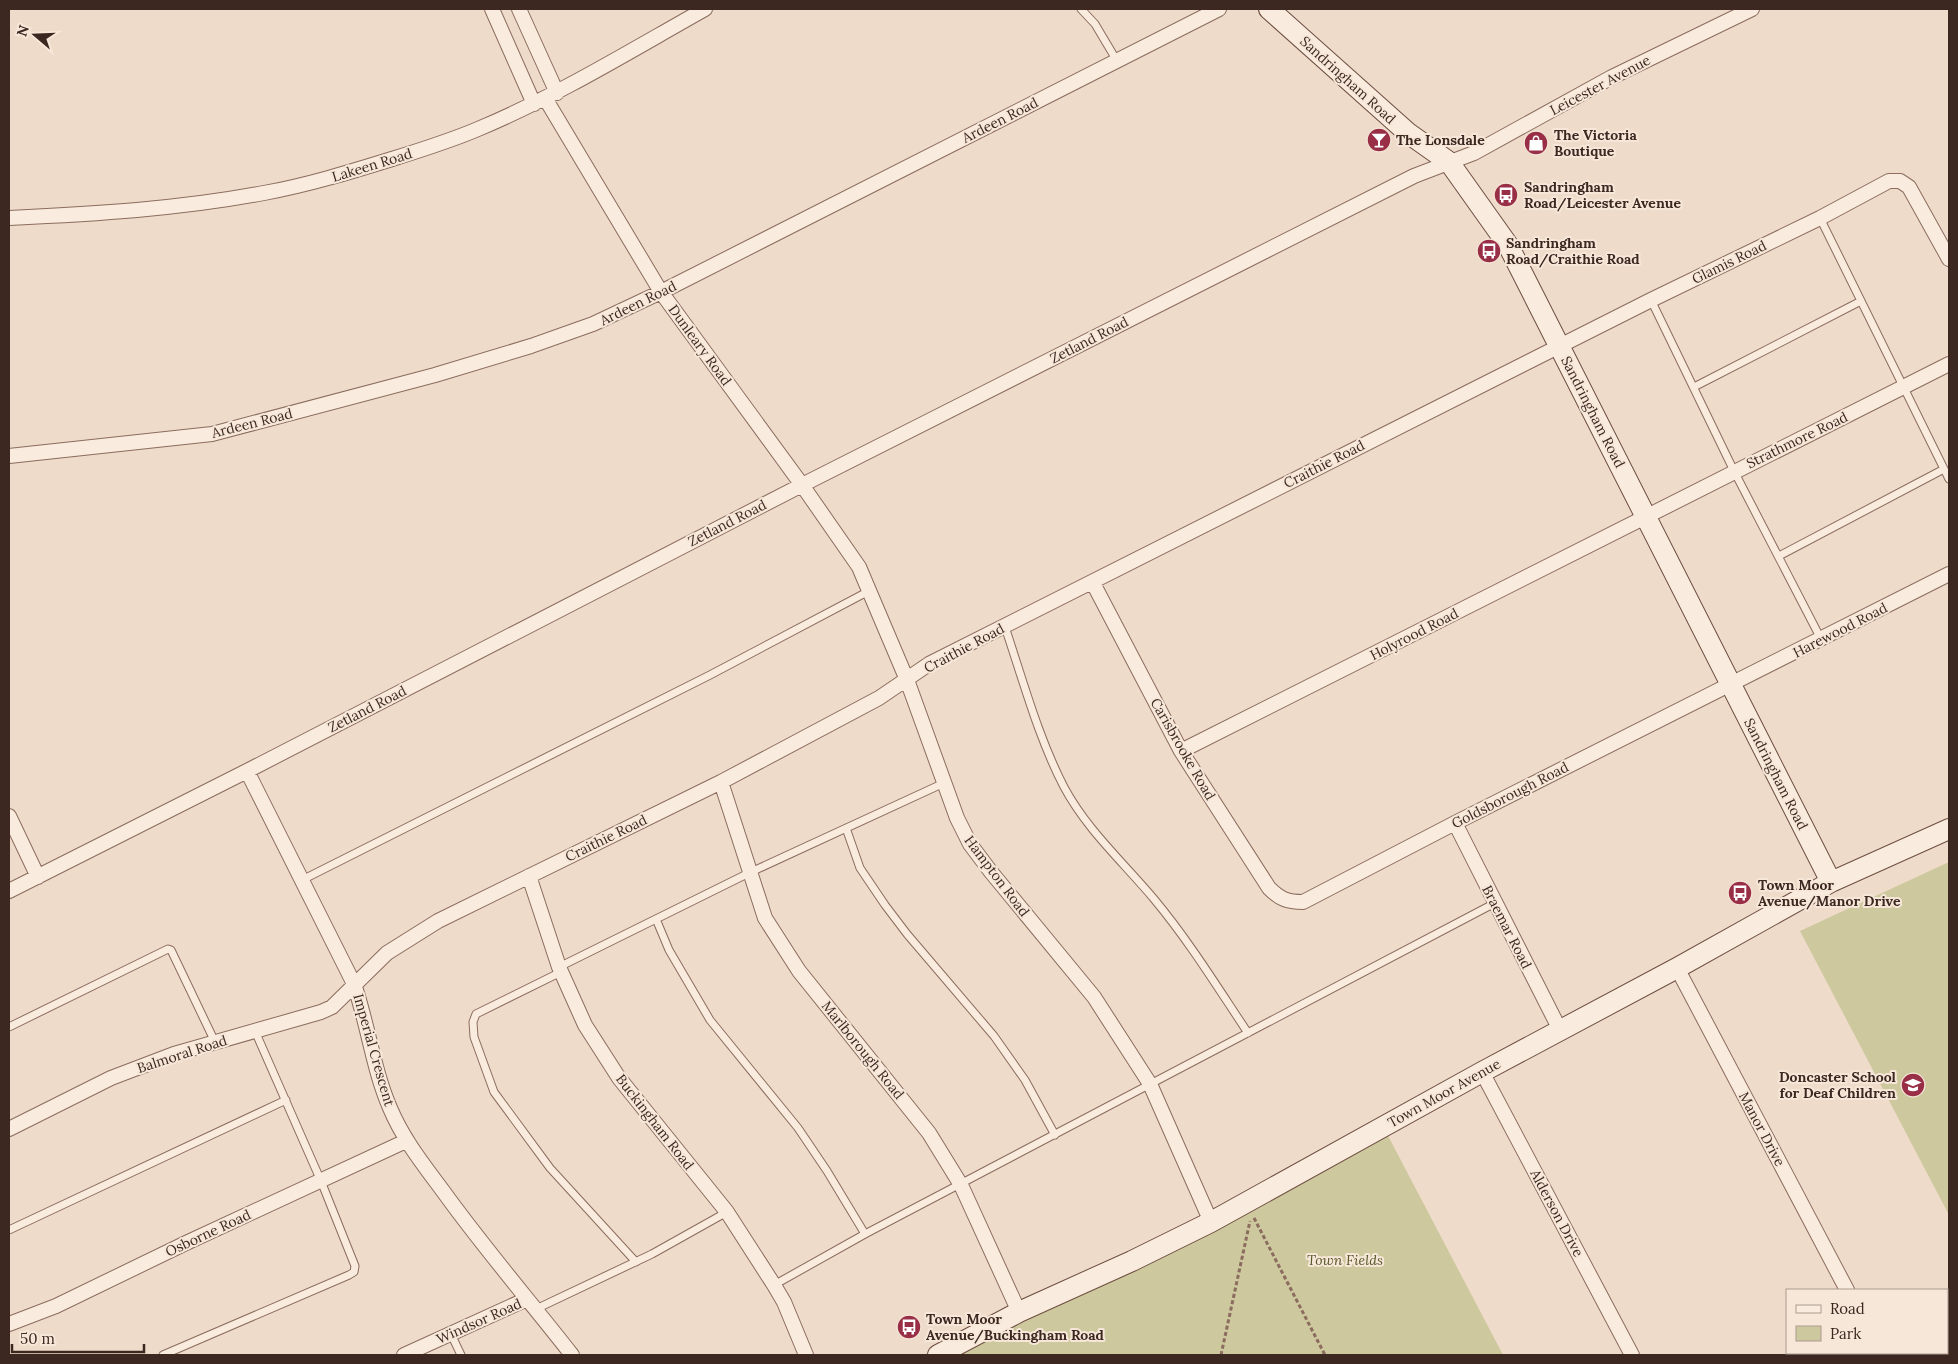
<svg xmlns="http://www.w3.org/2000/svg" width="1958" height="1364" font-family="Lora,serif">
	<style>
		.green { fill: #cdc89d }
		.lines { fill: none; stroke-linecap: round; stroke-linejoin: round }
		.lane-casing { stroke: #8b6c5e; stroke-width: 9 }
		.street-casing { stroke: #8b6c5e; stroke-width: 16 }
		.secondary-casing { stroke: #6d4e41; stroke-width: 22 }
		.path { stroke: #8b6c5e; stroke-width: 3; stroke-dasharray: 4 2.5; stroke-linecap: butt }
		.lane { stroke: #f9ebdd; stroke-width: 7 }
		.street { stroke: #f9ebdd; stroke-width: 14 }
		.secondary { stroke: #f9ebdd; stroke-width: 20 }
		.labels { text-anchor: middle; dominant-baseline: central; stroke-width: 4; stroke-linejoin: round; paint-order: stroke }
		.street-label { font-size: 14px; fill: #3c2821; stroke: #f6e7d9 }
		.poi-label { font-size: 14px; font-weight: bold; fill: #3c2821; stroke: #f6e7d9; text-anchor: start }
		.park-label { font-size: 14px; font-style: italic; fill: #565828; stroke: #f6e7d9 }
	</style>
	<rect width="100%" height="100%" fill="#eedbc9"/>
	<!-- green -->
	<path class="green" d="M1949 862V1215L1800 931Z
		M1386 1132 1503 1355H938Z"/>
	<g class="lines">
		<!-- lane casing -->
		<g class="lane-casing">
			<path id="lane" d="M1081 9 1095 24 1117 61
				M1820 218 1949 479
				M1651 300 1734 471 1821 639
				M1694 387 1861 301
				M1779 556 1944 469
				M1005 627C1023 680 1038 737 1064 787 1087 830 1123 862 1154 899 1189 941 1218 988 1248 1033
				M846 828 860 868 885 905 907 934 994 1036 1025 1080 1055 1135
				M302 880 710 675 869 591
				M656 919 669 950 710 1020 798 1128 827 1171 865 1234
				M559 967 751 872 944 783
				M561 972 476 1014 473 1022 474 1037 494 1092 550 1168 636 1262
				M9 1027 168 949 171 950 215 1042
				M9 1230 286 1100
				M774 1285 865 1234 1495 903
				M536 1309 652 1254 727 1212
				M451 1334 461 1355
				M163 1355 349 1275 354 1272 355 1266 321 1181 255 1031"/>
		</g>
		<!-- street casing -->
		<g class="street-casing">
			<path id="street" d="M492 9 534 104
				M519 9 557 93
				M545 98 661 292 802 485 859 567 907 680 957 818 970 844 991 872 1094 997 1150 1084 1211 1222
				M9 218C94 214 180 209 264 193 308 185 350 172 392 159 421 150 450 141 478 129 557 96 630 51 705 9
				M9 456 212 434 435 375 531 346 593 324 661 292 1219 9
				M1093 583 1181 751 1269 888C1280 899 1287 902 1303 902L1455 823 1949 574
				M1181 751 1949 364
				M247 771 354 984C368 1024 373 1069 390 1108 403 1139 423 1164 443 1191 484 1248 529 1300 572 1355
				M721 782 765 918 799 971 929 1133 961 1185 1019 1312
				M9 816 38 877
				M1455 823 1560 1030
				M529 876 559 967 585 1025 619 1078 727 1212 774 1285 784 1302 806 1355
				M9 891 247 771 802 485 1414 176 1474 153 1612 77 1752 9
				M1677 968 1847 1290
				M1482 1072 1632 1355
				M9 1129 111 1078 174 1054 321 1012 332 1007 387 953 438 921 721 782 879 698 929 664 1651 300 1820 218 1889 181H1900L1909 187 1949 259
				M9 1324 56 1306 186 1243 406 1141
				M1880 1353 1882 1355
				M404 1355 527 1299
				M1862 1355 1867 1353"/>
		</g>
		<!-- secondary casing -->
		<g class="secondary-casing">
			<path id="secondary" d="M1269 9 1408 133 1449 162 1508 245 1831 882
				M938 1355 1019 1312 1132 1261 1211 1222 1482 1072 1677 968 1831 882 1949 829"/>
		</g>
		<!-- path -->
		<path class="path" d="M1254 1218 1325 1355
			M1221 1355 1250 1221"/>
		<!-- lane -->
		<use href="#lane" class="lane"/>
		<!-- street -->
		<use href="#street" class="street"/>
		<!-- secondary -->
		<use href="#secondary" class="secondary"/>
	</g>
	<!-- icons -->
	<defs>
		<g id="bar-disc" transform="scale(1.25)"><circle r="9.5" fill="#992f46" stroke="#f6e7d9"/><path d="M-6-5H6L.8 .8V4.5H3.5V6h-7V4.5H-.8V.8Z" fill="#fff"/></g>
		<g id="shop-disc" transform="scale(1.25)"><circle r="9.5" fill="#992f46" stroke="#f6e7d9"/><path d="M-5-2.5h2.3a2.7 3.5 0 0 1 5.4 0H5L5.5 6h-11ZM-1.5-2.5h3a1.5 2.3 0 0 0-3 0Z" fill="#fff"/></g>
		<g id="bus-disc" transform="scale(1.25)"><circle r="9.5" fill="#992f46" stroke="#f6e7d9"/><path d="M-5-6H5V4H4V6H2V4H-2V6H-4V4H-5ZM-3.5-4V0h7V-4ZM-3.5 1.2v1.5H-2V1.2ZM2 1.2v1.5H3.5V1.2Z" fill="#fff"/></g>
		<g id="school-disc" transform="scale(1.25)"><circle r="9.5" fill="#992f46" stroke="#f6e7d9"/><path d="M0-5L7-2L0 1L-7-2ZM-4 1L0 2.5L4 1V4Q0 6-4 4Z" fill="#fff"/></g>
	</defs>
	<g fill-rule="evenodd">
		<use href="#bar-disc" x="1379" y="140"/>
		<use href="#shop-disc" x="1536" y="143"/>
		<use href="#bus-disc" x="1506" y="195"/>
		<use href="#bus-disc" x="1489" y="251"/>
		<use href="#bus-disc" x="1740" y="893"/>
		<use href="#school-disc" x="1913" y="1085"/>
		<use href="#bus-disc" x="909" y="1327"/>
	</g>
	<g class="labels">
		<!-- street labels -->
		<g class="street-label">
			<text transform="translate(1348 80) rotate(42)">Sandringham Road</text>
			<text transform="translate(1600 85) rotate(-28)">Leicester Avenue</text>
			<text transform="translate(1000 120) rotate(-27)">Ardeen Road</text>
			<text transform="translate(372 165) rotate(-17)">Lakeen Road</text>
			<text transform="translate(1729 262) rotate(-26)">Glamis Road</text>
			<text transform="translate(638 303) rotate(-26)">Ardeen Road</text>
			<text transform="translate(1089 340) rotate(-27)">Zetland Road</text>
			<text transform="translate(700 345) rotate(54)">Dunleary Road</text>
			<text transform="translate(1593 412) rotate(63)">Sandringham Road</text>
			<text transform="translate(252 423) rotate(-14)">Ardeen Road</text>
			<text transform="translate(1797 440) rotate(-26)">Strathmore Road</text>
			<text transform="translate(1324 464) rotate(-27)">Craithie Road</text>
			<text transform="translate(727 523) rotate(-27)">Zetland Road</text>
			<text transform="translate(1840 630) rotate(-27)">Harewood Road</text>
			<text transform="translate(1414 634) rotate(-27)">Holyrood Road</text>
			<text transform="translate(964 648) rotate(-28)">Craithie Road</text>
			<text transform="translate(367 709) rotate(-27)">Zetland Road</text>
			<text transform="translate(1183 749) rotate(60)">Carisbrooke Road</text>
			<text transform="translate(1776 774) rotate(63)">Sandringham Road</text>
			<text transform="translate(1510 795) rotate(-27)">Goldsborough Road</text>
			<text transform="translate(606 838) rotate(-26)">Craithie Road</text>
			<text transform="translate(997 876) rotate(53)">Hampton Road</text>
			<text transform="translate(1507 927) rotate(63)">Braemar Road</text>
			<text transform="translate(374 1050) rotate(74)">Imperial Crescent</text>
			<text transform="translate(863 1050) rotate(51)">Marlborough Road</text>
			<text transform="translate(182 1054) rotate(-18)">Balmoral Road</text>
			<text transform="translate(1444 1093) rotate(-29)">Town Moor Avenue</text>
			<text transform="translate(655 1122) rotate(52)">Buckingham Road</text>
			<text transform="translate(1762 1129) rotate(62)">Manor Drive</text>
			<text transform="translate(1557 1213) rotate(62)">Alderson Drive</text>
			<text transform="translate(208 1233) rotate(-25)">Osborne Road</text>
			<text transform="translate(479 1321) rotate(-24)">Windsor Road</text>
		</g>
		<!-- poi labels -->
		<g class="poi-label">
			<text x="1554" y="135">The Victoria<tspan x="1554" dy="16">Boutique</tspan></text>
			<text x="1396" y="140">The Lonsdale</text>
			<text x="1524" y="187">Sandringham<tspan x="1524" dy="16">Road/Leicester Avenue</tspan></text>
			<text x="1506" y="243">Sandringham<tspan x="1506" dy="16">Road/Craithie Road</tspan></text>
			<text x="1758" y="885">Town Moor<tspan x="1758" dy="16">Avenue/Manor Drive</tspan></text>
			<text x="1896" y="1077" text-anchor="end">Doncaster School<tspan x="1896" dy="16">for Deaf Children</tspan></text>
			<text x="926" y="1319">Town Moor<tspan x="926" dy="16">Avenue/Buckingham Road</tspan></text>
		</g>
		<!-- park labels -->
		<g class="park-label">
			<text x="1345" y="1260">Town Fields</text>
		</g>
	</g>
	<!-- border -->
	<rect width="1958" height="1364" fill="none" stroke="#3c2821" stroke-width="20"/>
	<!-- legend -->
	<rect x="1786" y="1289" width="162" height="65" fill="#f6e7d9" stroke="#ac9b8f"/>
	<rect x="1796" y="1305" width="25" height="8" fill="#f9ebdd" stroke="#ac9b8f"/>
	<text x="1830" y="1314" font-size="15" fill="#3c2821">Road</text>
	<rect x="1796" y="1326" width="25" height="15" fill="#cdc89d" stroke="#ac9b8f"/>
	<text x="1830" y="1339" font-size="15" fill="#3c2821">Park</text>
	<!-- north arrow -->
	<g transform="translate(35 35) rotate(289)" stroke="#f6e7d9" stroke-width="4" paint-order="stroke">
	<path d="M0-4L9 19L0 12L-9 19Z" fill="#3c2821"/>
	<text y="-8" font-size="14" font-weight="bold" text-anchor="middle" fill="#3c2821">N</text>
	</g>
	<!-- scale -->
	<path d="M12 1344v8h132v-8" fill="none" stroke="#3c2821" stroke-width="2.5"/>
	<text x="20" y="1344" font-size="15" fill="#3c2821" stroke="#f6e7d9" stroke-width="4" paint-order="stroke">50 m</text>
</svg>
